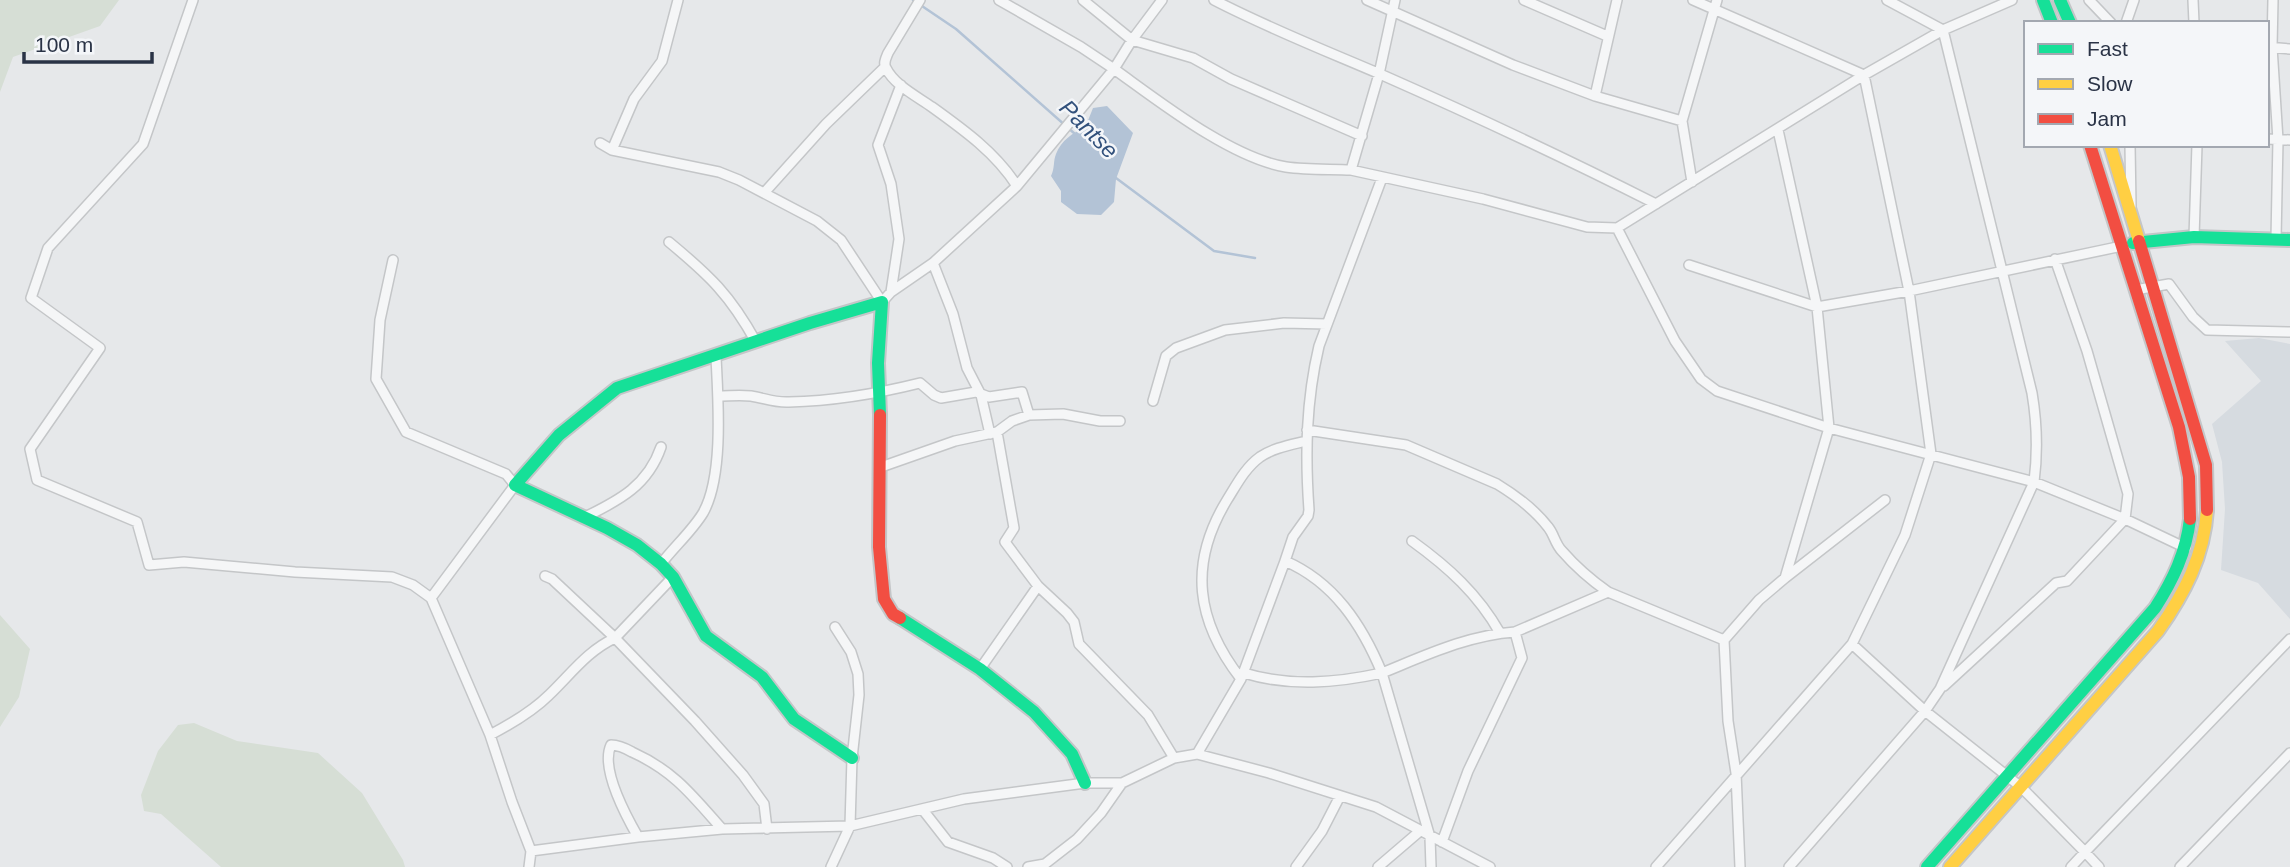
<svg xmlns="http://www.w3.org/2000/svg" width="2290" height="867" font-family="Arial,sans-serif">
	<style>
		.built { fill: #d6dbe0 }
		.green { fill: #d6ded5 }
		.water { fill: #b3c3d6 }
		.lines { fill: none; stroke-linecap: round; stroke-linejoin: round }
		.stream { stroke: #b3c3d6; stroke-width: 2.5 }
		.street-casing { stroke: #c4c6c8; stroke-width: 12 }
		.fast-casing { stroke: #c4c6c8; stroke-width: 16 }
		.slow-casing { stroke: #c4c6c8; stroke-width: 16 }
		.jam-casing { stroke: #c4c6c8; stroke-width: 16 }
		.street { stroke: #f5f6f7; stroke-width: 9 }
		.fast { stroke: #16e098; stroke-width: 12 }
		.slow { stroke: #ffcf43; stroke-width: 12 }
		.jam { stroke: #f24e42; stroke-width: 12 }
		.labels { text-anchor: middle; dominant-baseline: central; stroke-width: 5; stroke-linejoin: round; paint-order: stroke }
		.water-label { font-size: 23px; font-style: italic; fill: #32517c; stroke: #f4f6f9 }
	</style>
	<rect width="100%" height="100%" fill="#e6e8ea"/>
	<!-- built -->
	<path class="built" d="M2259 338 2290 344V619L2258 583 2221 570 2225 509 2222 462 2212 424 2261 381 2225 341Z"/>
	<!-- green -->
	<path class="green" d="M0 0H119L100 26 13 57 0 92Z
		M0 615 30 649 19 697 0 727Z
		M194 723 237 741 318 753 362 793 403 860 405 867H221L161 814 144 811 141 795 158 751 178 725Z"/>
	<!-- water -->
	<path class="water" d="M1107 106 1133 133 1116 179 1114 202 1101 215 1077 214 1061 202V191L1051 176C1055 168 1053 161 1056 154 1061 141 1073 132 1085 128L1093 108Z"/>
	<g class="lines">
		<!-- stream -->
		<path class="stream" d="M913 0 956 29 1075 134
			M1116 178 1214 251 1255 258"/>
		<!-- street casing -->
		<g class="street-casing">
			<path id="street" d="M193 0 143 144 48 248 31 298 100 348 30 449 37 480 137 522 149 565 184 562 295 572 392 577 413 585 431 598
				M920 0 888 53C886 58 883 63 886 68 894 85 918 97 932 107 964 130 996 153 1017 186
				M1083 0 1132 40 1114 69C1160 102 1231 158 1286 167 1307 170 1330 169 1351 170
				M1162 0 1132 40 1193 58 1231 79 1362 136
				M1214 0C1268 28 1324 50 1380 74 1473 115 1565 158 1656 204
				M1367 0 1513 65 1595 96
				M1395 0 1379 74 1351 170 1483 199 1587 227 1617 228
				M1524 0 1607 36
				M1617 0 1595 96 1682 121
				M2012 0 1943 30 1864 75 1617 228 1675 341 1701 379 1717 391 1829 428 2034 482 2125 519 2186 548
				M2089 0 2111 23
				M2193 0 2194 23
				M2273 0 2272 47 2278 140 2276 239
				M2126 23 2134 0
				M2267 47 2290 49
				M1778 130 1817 307 1829 428 1785 578
				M2267 139 2290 140
				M600 143 612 150 719 172 739 180 817 221 841 240 882 302 891 292 933 263 1017 186 1114 69 1081 47 999 0
				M2130 145 2131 206
				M612 150 634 99 662 61 678 0
				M1692 182 1682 121 1717 0
				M764 193 826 124 885 67
				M2194 237 2197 145
				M669 242C710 276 730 295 756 342
				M393 260 380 320 376 379 406 432 506 474 515 485 431 598 490 735 512 802 531 851 529 867
				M933 263 953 314 967 368 981 395 990 434
				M1689 265 1817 307 1909 291 2122 246
				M2135 290 2169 284 2193 317 2207 330 2290 332
				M891 292 899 239 891 184 878 145 901 85
				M718 396C729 396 740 395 751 396 764 398 775 403 789 402 834 401 876 394 920 383L934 395 941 398 976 392 989 397 1022 392 1029 415
				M1153 401 1166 356 1176 348 1225 330 1284 323 1327 324
				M1307 430 1406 445 1497 484C1515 495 1535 510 1548 527 1554 534 1555 544 1562 551 1575 566 1591 580 1608 592L1724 640
				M997 432 1014 528 1005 542 1038 586 1067 613 1074 622 1079 644 1148 715 1174 758
				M881 467 955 441 997 432 1012 421 1029 415 1063 414 1100 421H1120
				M585 517C620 500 648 485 661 447
				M1412 541C1448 567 1478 594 1500 633
				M661 564C674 547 692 531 703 513 724 476 718 399 716 357
				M545 576 552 579 615 638 673 577
				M1852 644 1925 711 2021 787 2085 852 2071 867
				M980 669 1038 586
				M1244 673C1290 687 1336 683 1382 673 1362 625 1334 582 1285 561L1293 537 1308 516 1309 510C1305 454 1306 401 1319 346L1382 178
				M1241 679C1196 621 1188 564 1227 500 1237 484 1245 468 1260 457 1273 448 1290 445 1306 441
				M1944 686 2056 583 2067 581 2125 519 2128 494 2087 351 2055 259
				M490 735C511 724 532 712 549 695 571 674 587 651 615 638L695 721 743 775 764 804 767 829
				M1197 754 1241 679 1285 561
				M923 810 948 842 993 858 1007 867
				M638 837C626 816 600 768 611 745 619 745 625 748 632 752 674 771 692 795 722 829
				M1442 842 1468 771 1522 658 1515 632
				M531 851 638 837 722 829 850 826 852 758 859 695 858 674 851 652 835 627
				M831 867 850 826 964 799 1085 783H1122L1174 758 1197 754 1269 773 1376 807 1490 867
				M1028 867 1045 864
				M1041 867 1077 839 1101 813 1122 783
				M1296 867 1322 831 1340 796
				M1378 867 1420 831
				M1431 867 1430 837 1382 673C1424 656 1468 635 1515 632L1608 592
				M1656 867 1852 644 1905 535 1931 454 1909 291 1864 75 1693 0
				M1740 867 1736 773 1728 721 1724 640 1759 600 1785 578 1885 500
				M1789 867 1925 711 1940 689 2034 482C2038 451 2037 423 2032 393L1943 30 1887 0
				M2099 867 2085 852 2290 639
				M2180 867 2290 753"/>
		</g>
		<!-- fast casing -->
		<g class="fast-casing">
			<path id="fast" d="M2043 0 2052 23
				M2060 0 2070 23
				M2133 243 2194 237 2290 240
				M900 618 980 669 1034 712 1072 754 1085 783
				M852 758 794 719 762 677 706 636 673 577 661 564 637 545 607 528 515 485 559 435 617 388 810 323 882 302 878 363 880 415
				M1927 867 2155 608C2173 580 2186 553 2190 519"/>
		</g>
		<!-- slow casing -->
		<g class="slow-casing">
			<path id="slow" d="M2110 145 2139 241
				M1950 867 2158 631C2184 594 2204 557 2207 510"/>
		</g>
		<!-- jam casing -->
		<g class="jam-casing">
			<path id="jam" d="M2090 145 2179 427 2189 477 2190 519
				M2139 241 2206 465 2207 510
				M880 415 879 547 884 599 893 614 900 618"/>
		</g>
		<!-- street -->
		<use href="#street" class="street"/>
		<!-- fast -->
		<use href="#fast" class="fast"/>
		<!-- slow -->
		<use href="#slow" class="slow"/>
		<!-- jam -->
		<use href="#jam" class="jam"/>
	</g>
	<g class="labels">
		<!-- water labels -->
		<g class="water-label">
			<text transform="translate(1089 129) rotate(45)">Pantse</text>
		</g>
	</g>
	<!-- legend -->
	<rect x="2024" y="21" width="245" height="126" fill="#f4f6f9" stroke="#a3a8b1" stroke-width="2"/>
	<rect x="2038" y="44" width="35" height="10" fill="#16e098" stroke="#a3a8b1" stroke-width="2"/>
	<text x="2087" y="56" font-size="21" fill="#2a3346">Fast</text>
	<rect x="2038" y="79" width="35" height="10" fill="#ffcf43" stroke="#a3a8b1" stroke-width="2"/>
	<text x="2087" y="91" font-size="21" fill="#2a3346">Slow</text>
	<rect x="2038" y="114" width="35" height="10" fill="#f24e42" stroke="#a3a8b1" stroke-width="2"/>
	<text x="2087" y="126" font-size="21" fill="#2a3346">Jam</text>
	<!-- scale -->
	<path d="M24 52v10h128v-10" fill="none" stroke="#2a3346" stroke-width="3.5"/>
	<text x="35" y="52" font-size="21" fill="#2a3346" stroke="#f4f6f9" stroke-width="5" paint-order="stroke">100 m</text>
</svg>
